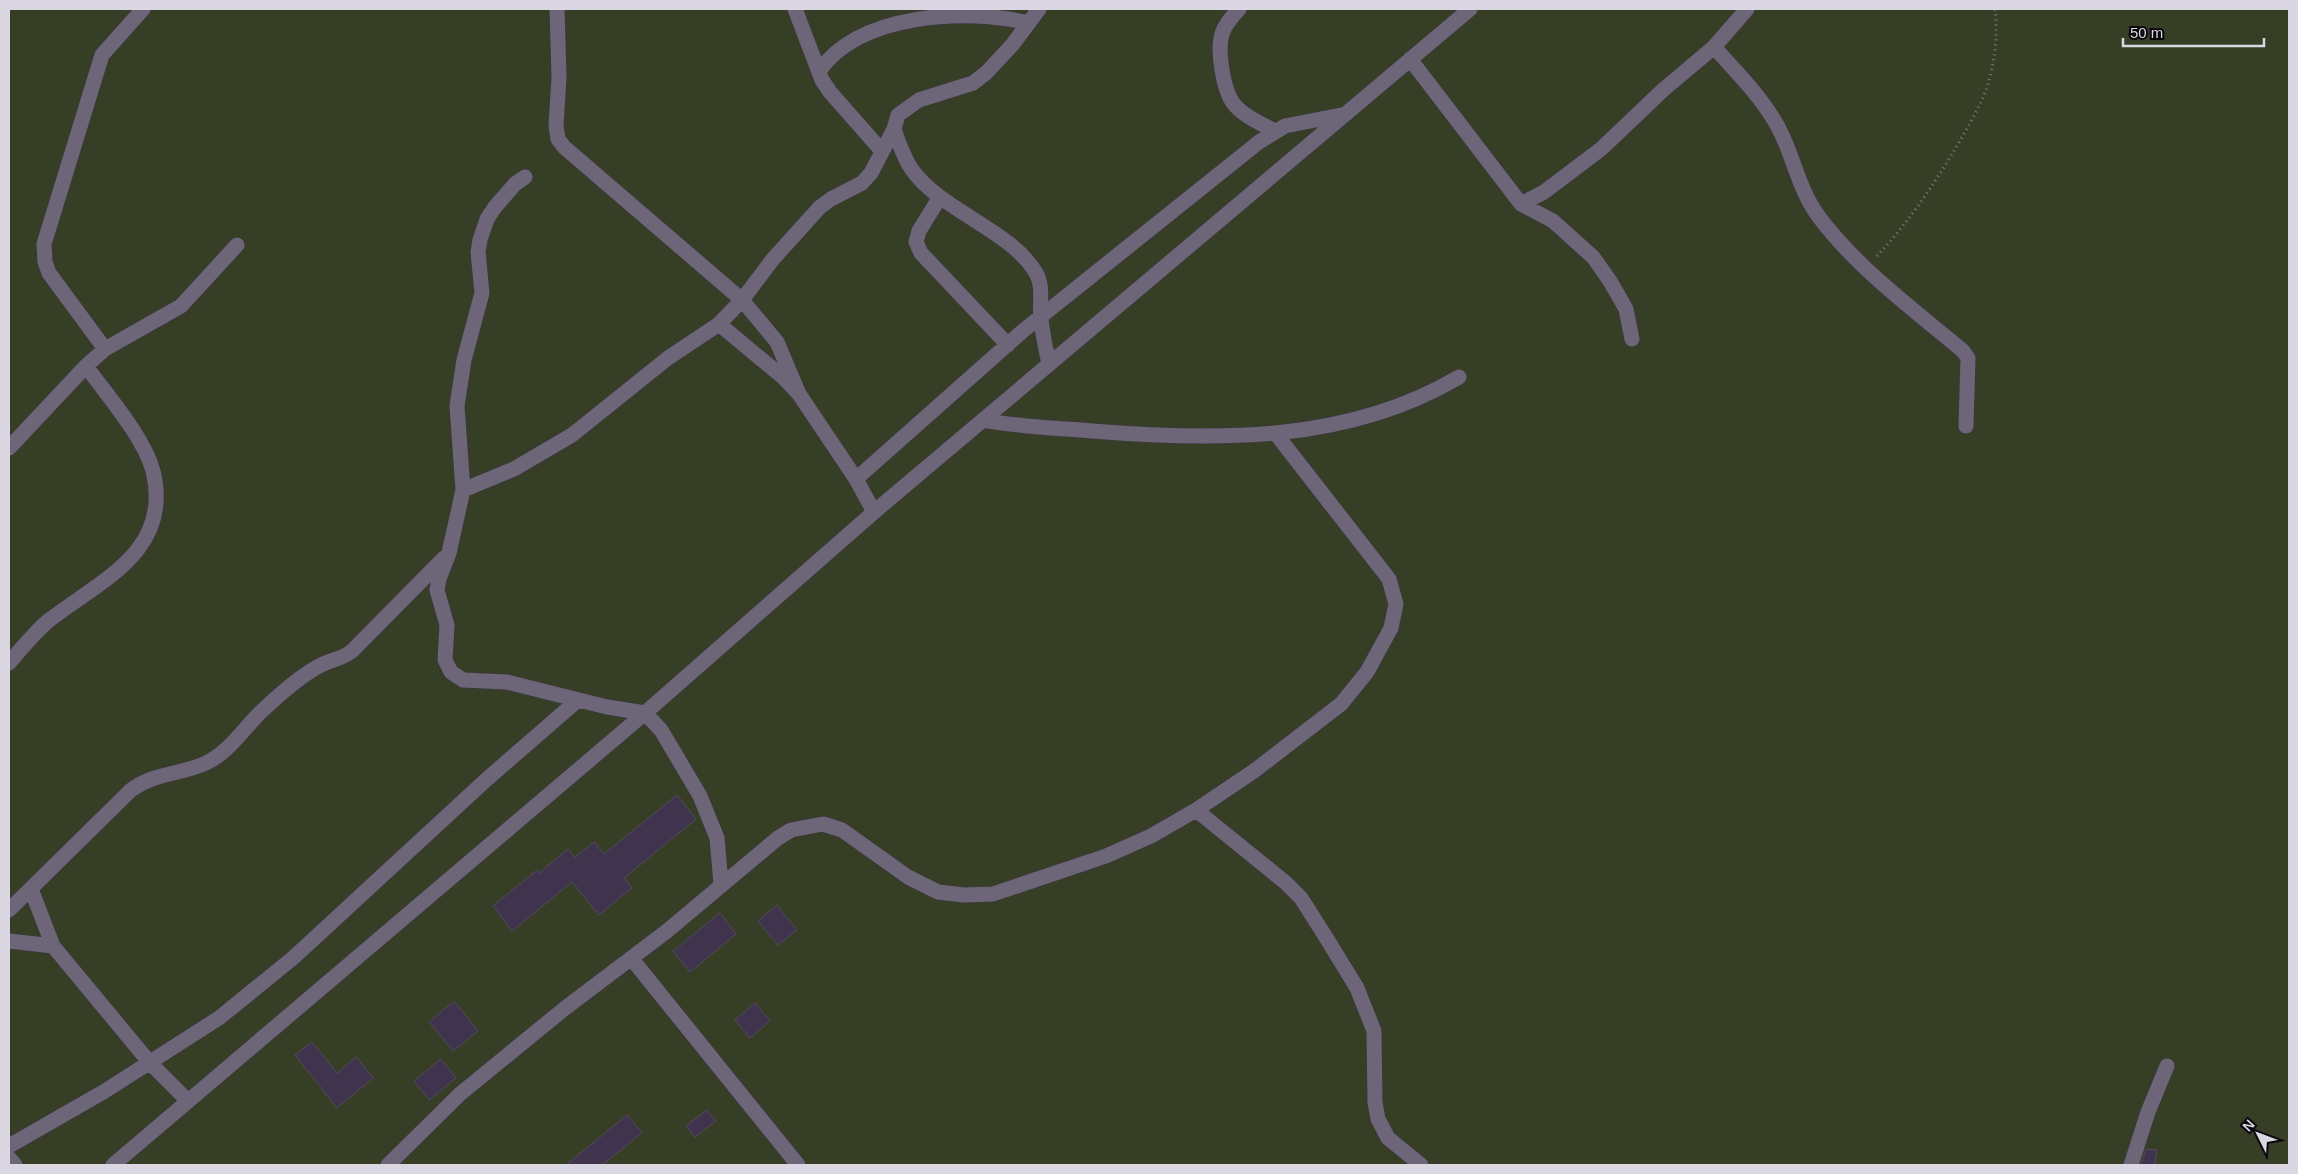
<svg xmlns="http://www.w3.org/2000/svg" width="2298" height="1174" font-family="Arial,sans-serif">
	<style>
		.green { fill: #363e25 }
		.building { fill: #3f334d; stroke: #534b5d }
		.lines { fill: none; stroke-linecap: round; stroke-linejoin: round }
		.minor-casing { stroke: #3d3744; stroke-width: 16 }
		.path { stroke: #807a87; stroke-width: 3; stroke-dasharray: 1 4; stroke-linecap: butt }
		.minor { stroke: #6d6578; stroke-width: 15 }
	</style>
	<rect width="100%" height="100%" fill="#221b2a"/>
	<!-- green -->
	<path class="green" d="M9 9H2289V1165H9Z"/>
	<!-- building -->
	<path class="building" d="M677 795 696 819 624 878 632 888 599 915 572 882 512 931 493 906 537 870 539 873 568 849 575 857 594 842 604 854Z
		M777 905 797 930 778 945 758 921Z
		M720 913 736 934 690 972 673 951Z
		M454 1001 478 1031 453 1051 429 1022Z
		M755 1003 770 1021 750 1038 735 1020Z
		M312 1042 337 1073 356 1057 373 1078 337 1108 295 1055Z
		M441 1059 456 1078 429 1100 414 1081Z
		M707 1110 716 1121 695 1137 686 1126Z
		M627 1115 642 1133 602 1165H566Z
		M2146 1149 2157 1150 2155 1165H2141Z"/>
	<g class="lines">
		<!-- minor casing -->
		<g class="minor-casing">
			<path id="minor" d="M557 9 559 77 556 126 558 139 564 147 742 300 777 342 799 394
				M795 9 822 80 830 92 881 150
				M1239 9C1232 17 1225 24 1222 34 1217 50 1223 89 1233 103 1243 116 1260 123 1275 131
				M1714 47C1739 75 1768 103 1783 137 1795 164 1801 193 1819 217 1858 269 1913 309 1963 351L1968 358 1966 426
				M1410 59 1521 204 1553 221 1593 257 1610 281 1626 309 1632 339
				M819 71C860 13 966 8 1029 23
				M894 129C899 143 904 159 913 171 942 211 1012 231 1036 273 1044 287 1039 303 1041 318 1042 333 1046 349 1049 364
				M525 177 515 184 495 207 487 219 480 240 478 252 482 293 464 360 457 406 463 490 449 553 439 579 437 590 447 625 445 660 451 672 463 680 507 682 607 707 645 713 661 730 700 796 717 838 721 884
				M940 197 919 231 916 242 921 253 1008 345
				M1521 204 1544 192 1601 149 1663 90 1714 47 1747 9
				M719 324 784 378 799 394 856 479 874 512
				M105 349 49 273 45 262 44 244 102 55 143 9
				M983 420C1019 427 1055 428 1092 431 1216 441 1348 443 1459 377
				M9 448 86 366 105 349 181 306 237 245
				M856 479 1024 330 1259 142 1285 126 1346 114
				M463 490 514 469 572 435 668 358 719 324 742 300 773 259 820 207 831 199 862 183 871 173 894 129 898 115 919 100 973 83 986 73 1013 44 1039 9
				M9 663C21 649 34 633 48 621 99 581 173 552 153 471 144 437 106 394 86 366
				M1196 810 1286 883 1301 898 1327 939 1357 988 1374 1031 1375 1102 1378 1119 1388 1138 1421 1165
				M31 889 53 946 150 1063 188 1101
				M9 910 131 790C156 772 180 775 206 763 230 752 245 726 264 709 280 694 301 675 321 665 333 659 342 659 352 651L444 558
				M9 941 53 946
				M631 958 798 1165
				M9 1146 105 1091 219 1018 293 958 487 779 578 700
				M9 1158 15 1165
				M113 1165 645 713 874 512 1470 9
				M388 1165 460 1094 564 1009 667 931 778 838 791 830 823 824 842 830 908 877 938 892 964 895 993 894 1106 856 1151 836 1196 810 1254 771 1341 704 1367 672 1391 628 1396 604 1389 579 1276 434
				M2131 1165 2148 1112 2167 1066"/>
		</g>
		<!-- path -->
		<path class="path" d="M1877 256C1910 221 1937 180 1961 139 1971 121 1982 103 1988 84 1995 59 1998 34 1995 9"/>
		<!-- minor -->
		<use href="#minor" class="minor"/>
	</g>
	<!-- border -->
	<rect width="2298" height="1174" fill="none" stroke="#dbd7e2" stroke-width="20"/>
	<!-- north arrow -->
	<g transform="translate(2258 1134) rotate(312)" stroke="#0a070d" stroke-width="4" paint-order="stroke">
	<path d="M0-4L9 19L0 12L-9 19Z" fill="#dbd7e2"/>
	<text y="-8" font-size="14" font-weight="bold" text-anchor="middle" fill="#dbd7e2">N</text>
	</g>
	<!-- scale -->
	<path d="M2123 38v8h141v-8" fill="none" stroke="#dbd7e2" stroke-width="2.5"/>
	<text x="2130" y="38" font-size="15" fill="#dbd7e2" stroke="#0a070d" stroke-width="4" paint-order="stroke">50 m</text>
</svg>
